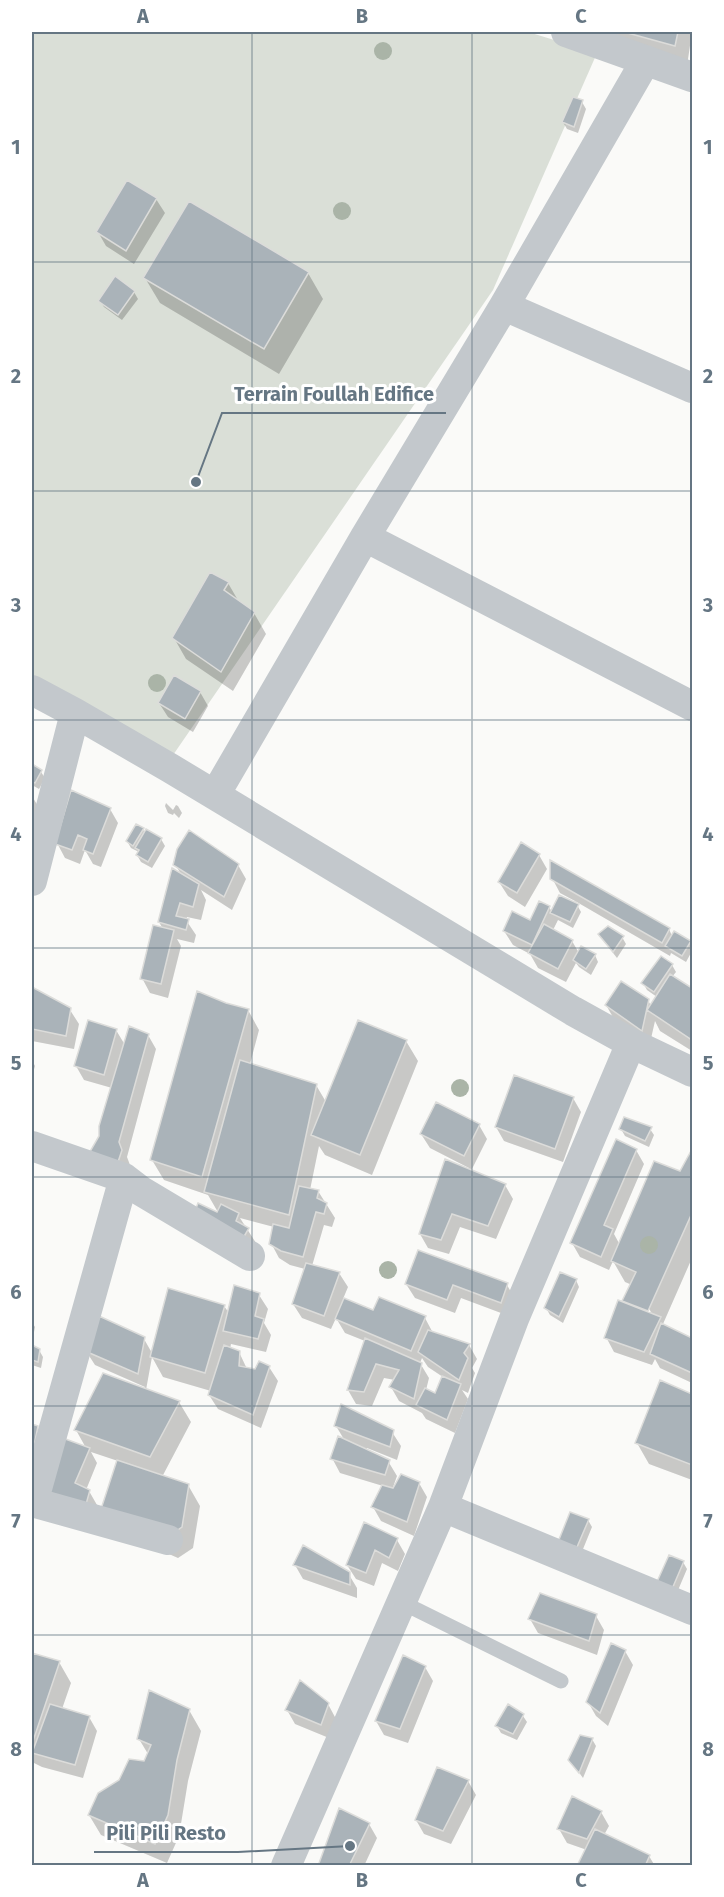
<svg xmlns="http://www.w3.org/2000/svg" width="724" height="1897" font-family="'Fira Sans',sans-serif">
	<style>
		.green { fill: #dadfd7 }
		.shadow { fill: #0003; fill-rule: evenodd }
		.building { fill: #aab3b9; stroke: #dcdcda; stroke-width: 1.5 }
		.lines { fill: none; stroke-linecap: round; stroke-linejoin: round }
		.lane { stroke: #c3c8cc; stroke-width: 15 }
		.street { stroke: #c3c8cc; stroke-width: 30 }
		.tree { fill: #aab4a7 }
		.grid { fill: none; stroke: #657683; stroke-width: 1.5; stroke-opacity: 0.55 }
		.leader { fill: none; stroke: #657683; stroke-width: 2 }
		.callout-dot { fill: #657683; stroke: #fff; stroke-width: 2 }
		.callout-label { font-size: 20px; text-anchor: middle; font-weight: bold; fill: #657683; stroke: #fff; stroke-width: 6; stroke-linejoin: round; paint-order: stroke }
		.neatline { fill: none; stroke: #657683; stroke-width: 2 }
		.grid-label { font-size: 20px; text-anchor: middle; font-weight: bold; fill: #657683 }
	</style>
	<rect width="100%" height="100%" fill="#fafaf8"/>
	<!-- green -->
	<path class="green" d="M32 32H528L597 53 493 290 171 758 32 675Z"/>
	<!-- shadow -->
	<path class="shadow" d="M571 32H692L687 66Z
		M582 102 586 109 578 133 567 129 563 122Z
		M127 182 156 199 165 213 134 264 106 246 98 232Z
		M189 203 308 273 323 299 279 374 160 303 145 278Z
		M134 292 138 299 122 320 104 307 100 301Z
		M228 583 239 602 254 613 266 634 233 691 186 659 174 638Z
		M200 692 208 706 193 732 168 717 159 703Z
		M32 766 41 772 45 778 39 789 32 785Z
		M32 796 39 808 32 837Z
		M166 803 173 810 176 805 178 806 182 813 179 818 174 813 173 815 168 813 165 806Z
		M110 809 118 823 101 867 93 864 85 850 80 864 65 858 57 843Z
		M143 829 145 834 161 839 165 846 152 868 141 862 137 855 139 852 131 848 127 841Z
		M539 855 547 869 525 907 508 896 499 882Z
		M175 864 238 865 246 879 232 910 201 890 206 900 201 920 187 917 186 920 196 935 194 943 177 939 181 946 168 998 150 993 142 978 163 929 159 922 182 876Z
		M552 878 669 929 672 936 690 942 692 951 686 962 671 953 670 956 575 901 581 912 573 928 558 920 553 930 572 941 579 953 595 955 598 962 591 975 579 967 576 963 566 982 538 968 530 954 513 945 504 931 531 922 549 907 552 912 574 903 575 901 560 893Z
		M599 935 622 937 626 944 617 958Z
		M672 965 676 972 672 977 692 990V1051L660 1031 655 1021 650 1043 614 1019 606 1005 648 1000 651 1006 657 997 647 990 643 983Z
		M32 988 70 1010 79 1024 74 1049 32 1041Z
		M226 1005 248 1010 259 1030 250 1064 316 1085 326 1102 406 1041 418 1061 372 1175 325 1155 319 1146 310 1190 318 1191 335 1218 332 1227 324 1225 312 1266 339 1273 348 1287 343 1299 374 1312 380 1299 425 1318 433 1333 469 1345 477 1359 472 1368 475 1373 468 1393 462 1390 468 1399 455 1433 426 1419 422 1413 399 1401 391 1387 395 1380 384 1378 372 1406 356 1404 348 1390 365 1341 345 1333 336 1318 331 1329 302 1318 293 1304 305 1269 290 1265 279 1258 271 1243 274 1227 240 1218 256 1243 250 1253 219 1214 208 1195 164 1180 152 1160ZM422 1358 428 1367 443 1377 435 1395 426 1390 429 1378 420 1363Z
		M116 1030 125 1045 148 1035 156 1049 127 1157 130 1165 124 1178 101 1136 112 1088 84 1080 76 1066Z
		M32 1060 35 1066 32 1076Z
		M573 1098 581 1112 563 1162 504 1141 496 1127Z
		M479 1125 487 1139 471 1171 505 1185 513 1199 496 1239 460 1227 449 1254 428 1248 420 1234 469 1168 430 1148 421 1134Z
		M621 1129H650L654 1135 649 1147 625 1136Z
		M636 1150 644 1164 614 1234 620 1245 681 1173 692 1151V1258L663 1324 664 1326 692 1339V1383L660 1368 655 1359 652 1365 614 1352 606 1337 627 1305 624 1300 632 1285 625 1282 613 1261 609 1270 580 1257 572 1243ZM646 1303 652 1314H648L643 1305Z
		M576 1280 579 1287 563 1323 550 1315 546 1308Z
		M406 1284 507 1285 515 1299 509 1316 461 1298 455 1313 415 1298Z
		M259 1295 268 1309 264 1323 271 1335 266 1352 231 1344 230 1349 239 1352 247 1369 255 1371 269 1367 278 1381 261 1428 218 1409 209 1395 211 1391 163 1377 152 1357 146 1390 179 1402 191 1422 162 1477 188 1485 200 1506 193 1548 178 1558 114 1530 118 1461 91 1452 97 1463 86 1490 89 1491 97 1505 56 1511 86 1448 76 1430 144 1389 145 1387 95 1365 86 1351 144 1339 152 1353 224 1306 229 1313Z
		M32 1322 35 1327 32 1342Z
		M32 1347 39 1350 43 1357 41 1368 32 1365Z
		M661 1382 692 1396V1480L649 1464 637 1443Z
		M336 1426 392 1432 401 1446 397 1460 367 1448 366 1451 388 1461 397 1476 392 1490 419 1483 427 1497 414 1536 381 1521 373 1507 383 1486 340 1473 332 1458 345 1441Z
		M588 1520 592 1527 581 1554 563 1548Z
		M364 1524 397 1540 405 1554 398 1571 382 1563 374 1586 356 1579 347 1565Z
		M683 1562 687 1569 676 1595 662 1590Z
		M295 1565 348 1573 357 1588V1598L303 1579Z
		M596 1616 604 1630 597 1655 538 1633 530 1619Z
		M625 1651 633 1665 608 1726 596 1716 588 1702Z
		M32 1654 59 1662 71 1683 62 1709 89 1717 97 1731 83 1778 42 1767 32 1762Z
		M425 1667 433 1681 408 1743 384 1735 376 1721Z
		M328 1704 336 1719 329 1738 295 1724 287 1710Z
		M508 1706 523 1716 527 1722 517 1740 501 1733 497 1726Z
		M189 1710 201 1731 188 1781 179 1836 167 1863 101 1835 89 1815 121 1781 145 1762 148 1754 139 1739Z
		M592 1739 596 1746 583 1778 570 1760Z
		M468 1781 476 1795 451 1844 424 1834 416 1820Z
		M601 1812 609 1826 604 1835 649 1856 655 1866H579L587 1850 567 1843 559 1829Z
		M369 1824 377 1838 364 1866H319Z"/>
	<!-- building -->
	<path class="building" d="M624 32H678L675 46Z
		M573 97 583 100 574 127 562 122Z
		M127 180 157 198 126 251 96 232Z
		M189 201 309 272 264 349 143 278Z
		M115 276 135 291 118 315 98 301Z
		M210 572 229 582 224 590 255 612 221 672 172 638Z
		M174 675 201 691 185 719 158 703Z
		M32 764 42 770 35 783 32 781Z
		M71 790 111 808 93 854 83 850 87 839 78 835 72 850 55 844Z
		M136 824 144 828 133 846 126 841Z
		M146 829 162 838 148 862 136 855 139 850 135 848Z
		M189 830 239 864 224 897 173 865 177 849Z
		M521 842 540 854 517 893 498 882Z
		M550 860 670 928 662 943 550 879Z
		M172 868 199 884 193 907 180 903 176 916 189 919 186 930 158 922Z
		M559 895 579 904 570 922 550 913Z
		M539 901 550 906 532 945 503 931 512 911 530 920Z
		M544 924 573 940 558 969 528 953Z
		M153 925 174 930 161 984 140 979Z
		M608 926 624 936 613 952 598 934Z
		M674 931 691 941 682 956 665 946Z
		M581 946 596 954 586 969 573 960Z
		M661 956 673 964 654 992 641 983Z
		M670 974 692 988V1040L647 1010Z
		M621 981 649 999 642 1031 605 1005Z
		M32 987 71 1008 66 1036 32 1029Z
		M197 991 226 1003 249 1009 202 1177 150 1160Z
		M88 1020 117 1029 104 1075 74 1066Z
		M358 1020 407 1040 360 1155 311 1135Z
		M129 1026 149 1034 119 1142 122 1150 117 1165 88 1155 99 1136V1126Z
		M240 1060 317 1084 289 1215 204 1192Z
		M514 1075 574 1097 555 1149 495 1127Z
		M436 1102 480 1124 464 1156 420 1134Z
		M624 1117 652 1127 645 1141 619 1129Z
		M616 1139 637 1149 604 1225 613 1229 601 1257 570 1243Z
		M692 1149V1213L648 1311 622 1301 636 1272 611 1261 654 1161 680 1171Z
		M445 1159 506 1184 488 1226 452 1214 441 1240 419 1234Z
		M299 1186 319 1190 317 1198 327 1203 324 1214 316 1212 303 1257 281 1251 269 1244 273 1224 289 1228Z
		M198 1203 217 1212 221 1204 239 1213 236 1221 249 1228 242 1240 192 1219Z
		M418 1250 508 1283 501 1303 453 1285 447 1300 405 1284Z
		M306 1263 340 1272 324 1316 292 1304Z
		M560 1272 577 1279 559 1317 544 1308Z
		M234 1285 260 1293 255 1316 264 1319 258 1339 223 1331Z
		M168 1288 225 1305 205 1373 150 1357Z
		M379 1297 426 1316 411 1351 335 1319 344 1298 373 1310Z
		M618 1300 661 1317 644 1352 604 1338Z
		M99 1316 145 1337 138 1374 85 1351Z
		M661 1323 692 1338V1373L650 1354Z
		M428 1330 470 1344 464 1353 468 1358 459 1380 418 1352Z
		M365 1338 422 1363 414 1399 389 1387 399 1370 376 1364 364 1392 347 1390Z
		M32 1345 40 1349 38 1362 32 1360Z
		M224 1345 240 1351 239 1366 255 1369 259 1361 270 1366 253 1415 208 1395Z
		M103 1373 180 1401 150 1457 74 1430Z
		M442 1376 461 1384 447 1420 416 1405 425 1388 435 1393Z
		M660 1380 692 1394V1465L635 1443Z
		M341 1404 394 1430 390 1447 334 1426Z
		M32 1424 38 1426 33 1451H32Z
		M338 1436 390 1460 385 1475 330 1459Z
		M60 1437 90 1448 75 1483 90 1490 83 1515 46 1497Z
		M117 1460 189 1484 182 1527 166 1538 101 1509Z
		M401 1474 420 1482 407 1522 371 1507 382 1485 393 1488Z
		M570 1512 589 1519 577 1547 558 1542Z
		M364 1522 398 1538 389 1558 375 1550 366 1573 346 1565Z
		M303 1545 350 1572V1585L293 1565Z
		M669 1555 684 1561 672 1589 656 1584Z
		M540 1593 597 1614 589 1641 528 1619Z
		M611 1643 626 1650 600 1713 586 1702Z
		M32 1653 60 1661 32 1744Z
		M403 1655 426 1666 400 1729 375 1721Z
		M300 1680 329 1703 321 1725 285 1710Z
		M149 1690 190 1709 177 1760 168 1815 155 1844 88 1815 98 1793 119 1780 129 1759 144 1761 151 1745 137 1739Z
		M50 1704 90 1716 75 1765 32 1753Z
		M508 1704 524 1714 513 1734 495 1726Z
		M580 1735 593 1738 579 1773 568 1760Z
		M437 1767 469 1780 443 1831 415 1820Z
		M572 1796 602 1811 587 1839 557 1829Z
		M339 1808 370 1823 349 1866H318Z
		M595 1829 650 1855 645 1866H577Z"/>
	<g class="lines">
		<!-- lane -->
		<path class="lane" d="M401 1602 561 1681"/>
		<!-- street -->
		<path class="street" d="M566 32 692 77
			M504 306 692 388
			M365 537 692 706
			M32 690 75 713 170 768 573 1011 631 1043 692 1072
			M215 795 365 537 504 306 646 60
			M32 881 75 713
			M32 1146 124 1178 141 1191 250 1256
			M32 1502 168 1540
			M33 1503 124 1178
			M443 1507 692 1610
			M286 1866 443 1507 514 1319 631 1043"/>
	</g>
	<!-- trees -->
	<g class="tree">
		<circle cx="383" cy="51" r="9"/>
		<circle cx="342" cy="211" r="9"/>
		<circle cx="157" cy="683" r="9"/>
		<circle cx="460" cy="1088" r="9"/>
		<circle cx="649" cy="1245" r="9"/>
		<circle cx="388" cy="1270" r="9"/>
	</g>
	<!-- grid -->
	<path class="grid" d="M252 32V1866M472 32V1866M32 262H692M32 491H692M32 720H692M32 948H692M32 1177H692M32 1406H692M32 1635H692"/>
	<!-- callouts -->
	<path class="leader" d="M196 482L222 413H446M350 1846L238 1852H94"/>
	<g class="callout-dot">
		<circle cx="196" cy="482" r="6"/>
		<circle cx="350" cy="1846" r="6"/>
	</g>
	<g class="callout-label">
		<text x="334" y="401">Terrain Foullah Edifice</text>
		<text x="166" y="1840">Pili Pili Resto</text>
	</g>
	<!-- border -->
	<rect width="724" height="1897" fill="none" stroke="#ffffff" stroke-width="66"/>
	<rect x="33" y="33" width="658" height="1831" class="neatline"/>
	<g class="grid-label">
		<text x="143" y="23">A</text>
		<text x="362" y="23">B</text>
		<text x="581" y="23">C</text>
		<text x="16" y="154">1</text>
		<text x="708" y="154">1</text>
		<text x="16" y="383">2</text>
		<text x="708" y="383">2</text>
		<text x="16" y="612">3</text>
		<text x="708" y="612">3</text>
		<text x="16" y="841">4</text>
		<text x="708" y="841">4</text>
		<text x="16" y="1070">5</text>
		<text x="708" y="1070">5</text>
		<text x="16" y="1299">6</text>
		<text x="708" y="1299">6</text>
		<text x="16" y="1528">7</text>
		<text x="708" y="1528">7</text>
		<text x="16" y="1756">8</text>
		<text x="708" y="1756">8</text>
		<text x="143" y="1887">A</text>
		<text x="362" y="1887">B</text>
		<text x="581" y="1887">C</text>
	</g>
</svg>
